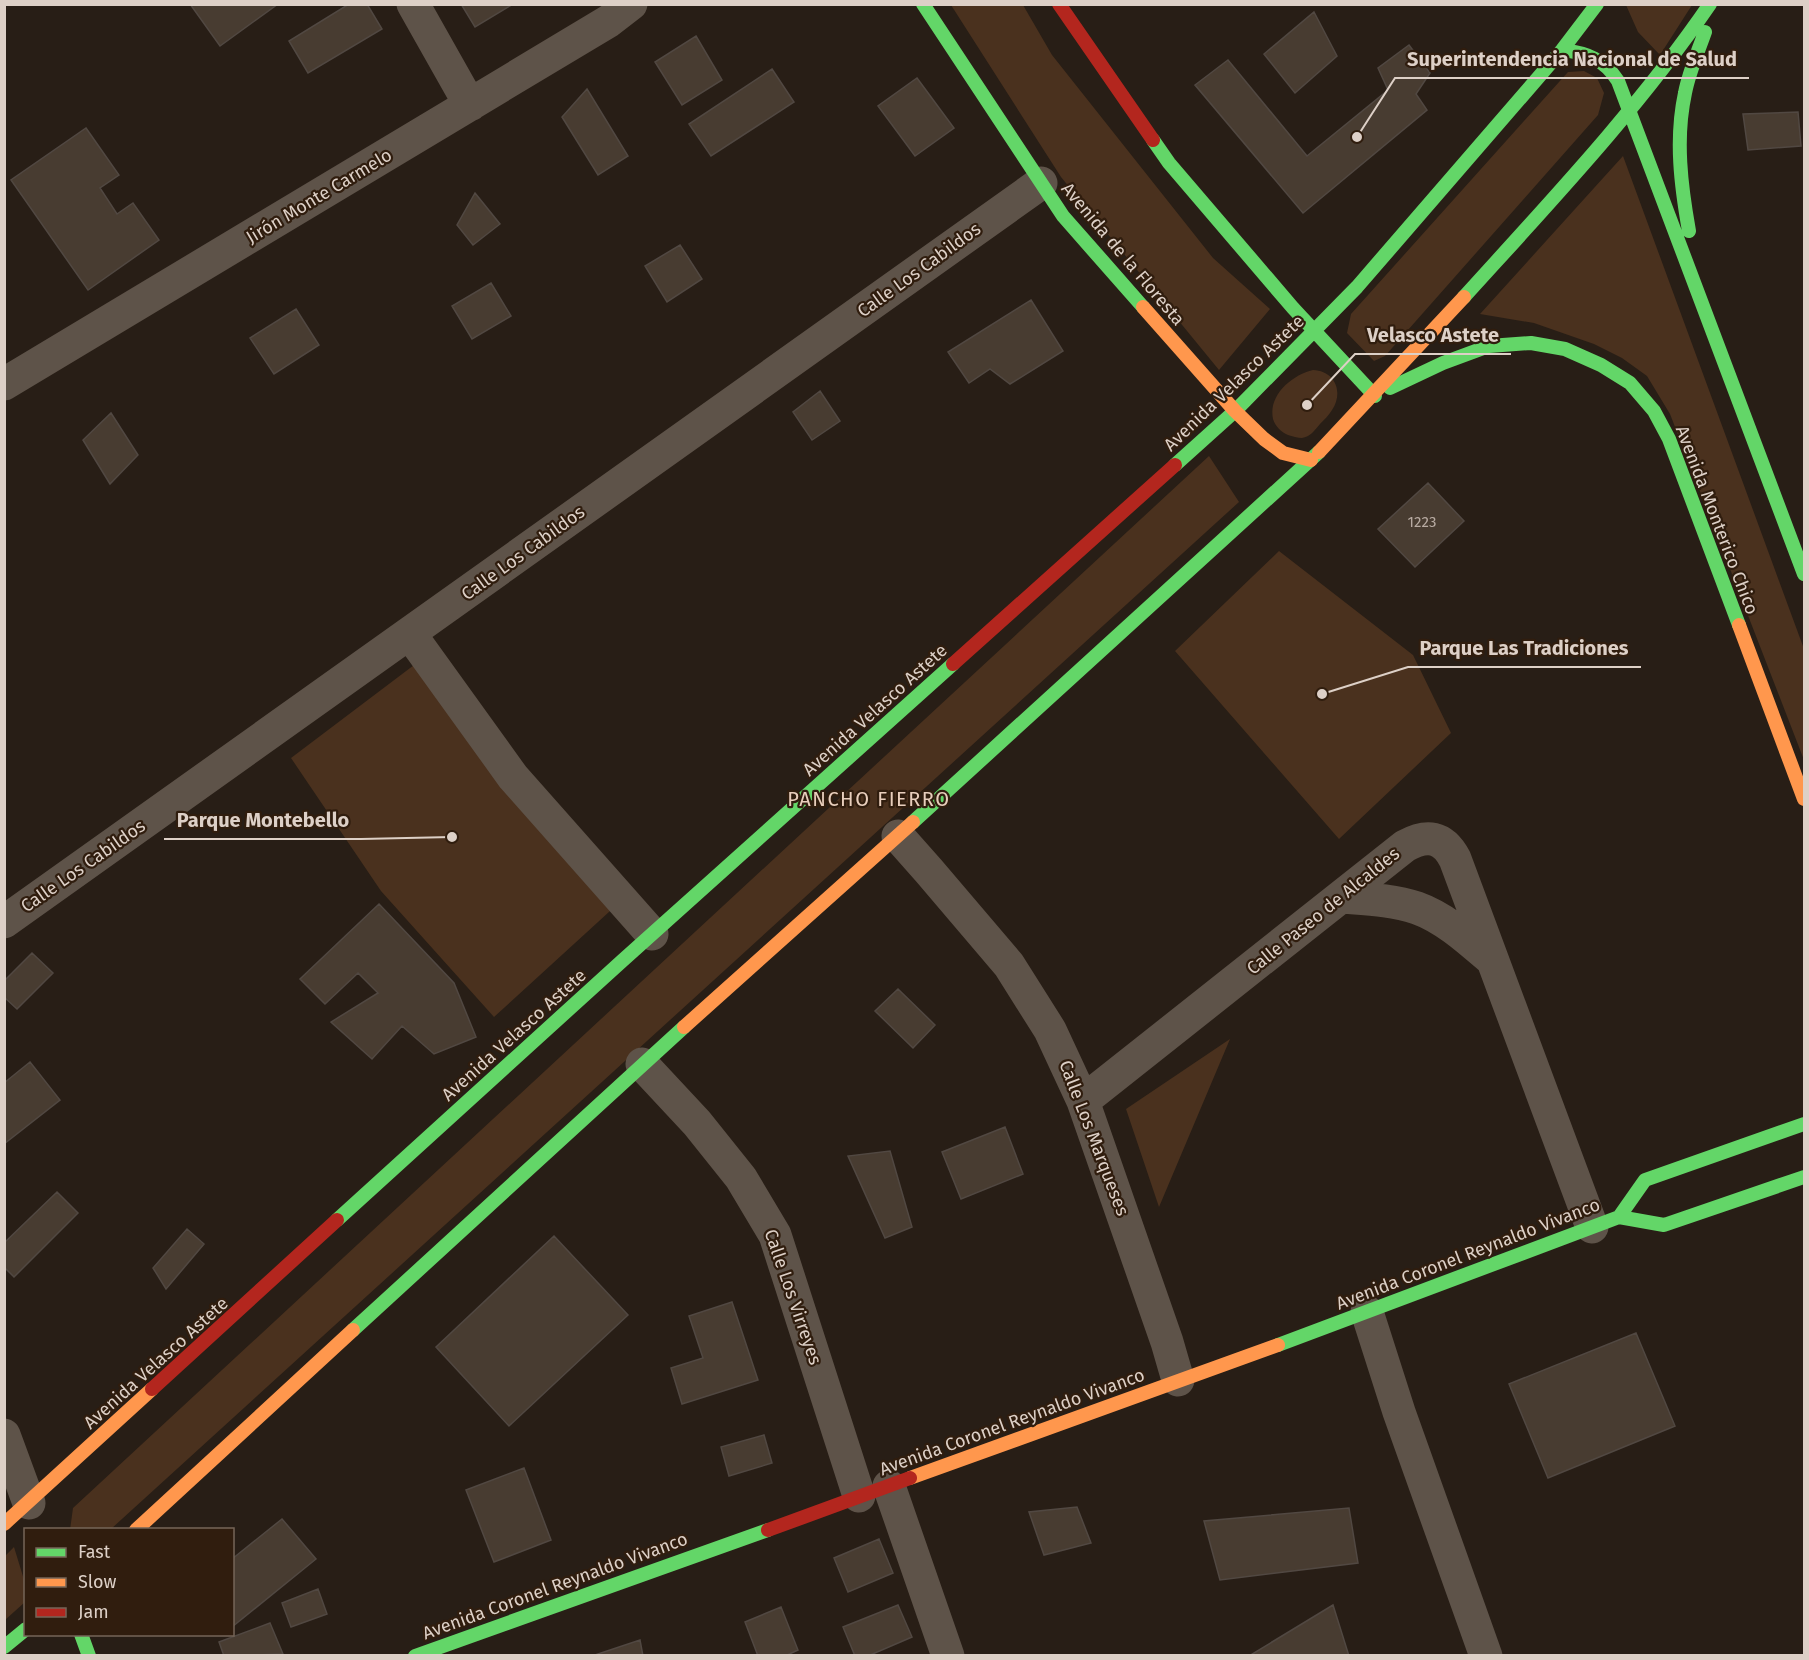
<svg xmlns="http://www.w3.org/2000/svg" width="1809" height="1660" font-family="'Fira Sans',sans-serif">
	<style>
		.green { fill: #4a311e }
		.building { fill: #483c31; stroke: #514842; stroke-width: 1.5 }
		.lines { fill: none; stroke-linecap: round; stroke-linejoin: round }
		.street { stroke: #5e5349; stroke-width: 33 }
		.fast { stroke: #63d668; stroke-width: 14 }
		.slow { stroke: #ff974d; stroke-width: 14 }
		.jam { stroke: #b3261e; stroke-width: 14 }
		.labels { text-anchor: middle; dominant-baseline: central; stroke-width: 4.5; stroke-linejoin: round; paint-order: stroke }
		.number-label { font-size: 15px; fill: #b8aba2 }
		.street-label { font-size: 18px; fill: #ddd0c7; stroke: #301d0e }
		.neighbourhood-label { font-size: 20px; letter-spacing: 1.5px; fill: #e8cebc; stroke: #301d0e }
		.leader { fill: none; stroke: #ddd0c7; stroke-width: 2 }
		.callout-dot { fill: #ddd0c7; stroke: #301d0e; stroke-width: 2 }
		.callout-label { font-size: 20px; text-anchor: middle; font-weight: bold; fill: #ddd0c7; stroke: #301d0e; stroke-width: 4.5; stroke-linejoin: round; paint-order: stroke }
	</style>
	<rect width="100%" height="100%" fill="#281e16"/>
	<!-- green -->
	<path class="green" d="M951 5H1023L1052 55 1213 258 1270 309 1219 370 1061 177Z
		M1626 5H1692L1660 55 1638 32Z
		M1584 71 1597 78 1604 93 1598 115 1385 356 1374 361 1347 333 1351 314 1568 72Z
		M1623 156 1804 649V760L1670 414 1647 376 1622 358 1594 344 1534 323 1480 314Z
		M1313 370C1335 371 1344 392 1332 410 1329 415 1324 420 1320 424 1315 430 1310 437 1302 438 1298 438 1292 436 1288 435 1281 432 1275 426 1273 419 1268 395 1292 375 1313 370Z
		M1209 456 1239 502 111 1529 70 1530 73 1508Z
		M1279 551 1413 655 1451 733 1339 839 1175 651Z
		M422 659 621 901 494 1017 381 891 291 758Z
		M1230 1039 1159 1207 1126 1109Z
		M14 1547 25 1583V1602L5 1620V1556Z"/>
	<!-- building -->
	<path class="building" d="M190 4H278L220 46Z
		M349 4H367L382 29 308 73 289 41Z
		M461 4H513L475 27Z
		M1314 12 1337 56 1295 93 1264 54Z
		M696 36 722 80 682 105 655 62Z
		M1409 45 1430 73 1416 94 1427 110 1303 213 1195 85 1228 60 1307 156 1388 90 1378 68Z
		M772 69 794 102 711 156 689 124Z
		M917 78 954 128 915 156 878 106Z
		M587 89 628 156 598 175 562 117Z
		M1798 112 1801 146 1748 150 1743 114Z
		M86 128 119 175 100 188 117 214 133 203 159 240 88 290 11 180Z
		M475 193 500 224 473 245 457 225Z
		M680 245 702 279 667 302 645 266Z
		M491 283 511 316 472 339 452 306Z
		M1031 300 1063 351 1010 384 990 369 969 383 948 352Z
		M296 309 319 345 274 374 250 338Z
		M820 391 840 421 812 440 793 412Z
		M111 413 138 455 110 484 83 440Z
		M1428 483 1464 521 1415 567 1378 529Z
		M379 904 454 983 476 1037 434 1054 402 1026 372 1059 331 1022 378 993 358 973 325 1004 300 979Z
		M32 953 53 973 17 1009 4 997V981Z
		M898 989 935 1025 913 1048 875 1011Z
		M30 1062 60 1100 4 1144V1083Z
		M1005 1127 1023 1174 961 1199 942 1152Z
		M890 1151 912 1227 885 1238 848 1156Z
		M57 1192 78 1213 14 1277 4 1267V1243Z
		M187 1229 204 1244 166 1289 153 1268Z
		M554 1236 628 1315 509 1426 436 1347Z
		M732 1302 758 1380 682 1404 671 1368 703 1358 689 1316Z
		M1636 1333 1675 1426 1548 1478 1509 1384Z
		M764 1435 772 1463 729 1476 721 1447Z
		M524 1468 551 1540 494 1562 466 1490Z
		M1077 1507 1091 1543 1044 1555 1029 1512Z
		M1349 1508 1358 1563 1220 1580 1204 1521Z
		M282 1519 316 1559 232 1627V1559Z
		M879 1539 893 1573 848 1592 834 1558Z
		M318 1589 327 1614 291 1627 282 1603Z
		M898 1605 912 1637 868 1656H855L843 1627Z
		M1333 1605 1349 1656H1249Z
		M781 1607 798 1650 785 1656H758L745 1622Z
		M270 1623 283 1654 224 1656 219 1642Z
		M640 1640 643 1656H592Z"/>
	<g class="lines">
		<!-- street -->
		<path class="street" d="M413 4 470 105
			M4 384 609 21 631 4
			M410 634 513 777 652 934
			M898 836 929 871 1009 965 1050 1030 1083 1101 1167 1342 1178 1380
			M1342 897C1367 899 1393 900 1417 908 1445 918 1469 940 1491 959
			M4 922 1041 183
			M642 1064 697 1123 741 1178 775 1235 859 1496
			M1083 1101 1405 846C1427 834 1443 836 1455 859L1592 1227
			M1367 1312 1399 1412 1486 1656
			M4 1435 29 1503
			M889 1486 948 1656"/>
		<!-- fast -->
		<path class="fast" d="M923 4 1063 216 1143 307
			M1562 50C1587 53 1604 59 1618 81L1804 574
			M1153 140 1169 163 1293 308 1375 396
			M1689 231C1681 186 1675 139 1685 93 1689 72 1698 52 1705 32
			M1464 297C1550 202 1638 109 1710 4
			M1390 388 1443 363 1489 346 1531 343 1565 349 1601 365 1630 383 1654 411 1669 439 1739 625
			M1175 465 1235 411 1357 287 1562 50 1597 4
			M913 822 1319 452
			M1619 1217 1645 1180 1804 1124
			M337 1220 622 961 953 664
			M353 1330 684 1027
			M1278 1345 1619 1217 1664 1225 1804 1177
			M81 1634 89 1656
			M4 1647 26 1629
			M415 1656 768 1530"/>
		<!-- slow -->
		<path class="slow" d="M1143 307 1235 411 1264 439 1283 453 1311 460
			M1319 452 1464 297
			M1739 625 1804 799
			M684 1027 913 822
			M910 1478 1278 1345
			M4 1524 152 1389
			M136 1530 353 1330"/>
		<!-- jam -->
		<path class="jam" d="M1059 4 1153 140
			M953 664 1175 465
			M152 1389 337 1220
			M768 1530 910 1478"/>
	</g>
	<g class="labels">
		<!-- number labels -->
		<g class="number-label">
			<text x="1422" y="522">1223</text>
		</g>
		<!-- street labels -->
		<g class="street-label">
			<text transform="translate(319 196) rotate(-31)">Jirón Monte Carmelo</text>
			<text transform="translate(1123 254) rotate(50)">Avenida de la Floresta</text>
			<text transform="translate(919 270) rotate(-36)">Calle Los Cabildos</text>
			<text transform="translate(1234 383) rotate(-44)">Avenida Velasco Astete</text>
			<text transform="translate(1717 520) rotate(69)">Avenida Monterico Chico</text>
			<text transform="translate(523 553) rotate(-36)">Calle Los Cabildos</text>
			<text transform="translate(875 710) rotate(-42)">Avenida Velasco Astete</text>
			<text transform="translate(83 866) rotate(-35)">Calle Los Cabildos</text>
			<text transform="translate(1323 911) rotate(-39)">Calle Paseo de Alcaldes</text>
			<text transform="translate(514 1035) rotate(-42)">Avenida Velasco Astete</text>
			<text transform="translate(1094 1138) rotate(69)">Calle Los Marqueses</text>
			<text transform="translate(1468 1254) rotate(-21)">Avenida Coronel Reynaldo Vivanco</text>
			<text transform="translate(793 1297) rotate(71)">Calle Los Virreyes</text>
			<text transform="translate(156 1363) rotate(-42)">Avenida Velasco Astete</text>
			<text transform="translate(1012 1422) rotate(-20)">Avenida Coronel Reynaldo Vivanco</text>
			<text transform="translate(555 1586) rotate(-20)">Avenida Coronel Reynaldo Vivanco</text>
		</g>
		<!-- neighbourhood labels -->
		<g class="neighbourhood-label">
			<text x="869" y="799">PANCHO FIERRO</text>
		</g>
	</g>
	<!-- callouts -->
	<path class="leader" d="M1357 137L1395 78H1749M1307 405L1355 354H1511M1322 694L1408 667H1641M452 837L361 839H164"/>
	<g class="callout-dot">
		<circle cx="1357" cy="137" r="6"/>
		<circle cx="1307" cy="405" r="6"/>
		<circle cx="1322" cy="694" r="6"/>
		<circle cx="452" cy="837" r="6"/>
	</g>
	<g class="callout-label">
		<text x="1572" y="66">Superintendencia Nacional de Salud</text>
		<text x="1433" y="342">Velasco Astete</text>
		<text x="1524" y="655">Parque Las Tradiciones</text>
		<text x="263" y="827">Parque Montebello</text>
	</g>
	<!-- border -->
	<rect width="1809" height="1660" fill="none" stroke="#ddd0c7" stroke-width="12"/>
	<!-- legend -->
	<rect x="24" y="1528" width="210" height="108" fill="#301d0e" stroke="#756558" stroke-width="1.5"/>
	<rect x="36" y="1548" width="30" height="9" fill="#63d668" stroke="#756558" stroke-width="1.5"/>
	<text x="78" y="1558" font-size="18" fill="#ddd0c7">Fast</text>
	<rect x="36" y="1578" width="30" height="9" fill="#ff974d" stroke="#756558" stroke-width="1.5"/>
	<text x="78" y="1588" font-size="18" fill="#ddd0c7">Slow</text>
	<rect x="36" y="1608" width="30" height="9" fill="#b3261e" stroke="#756558" stroke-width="1.5"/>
	<text x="78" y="1618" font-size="18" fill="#ddd0c7">Jam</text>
</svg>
